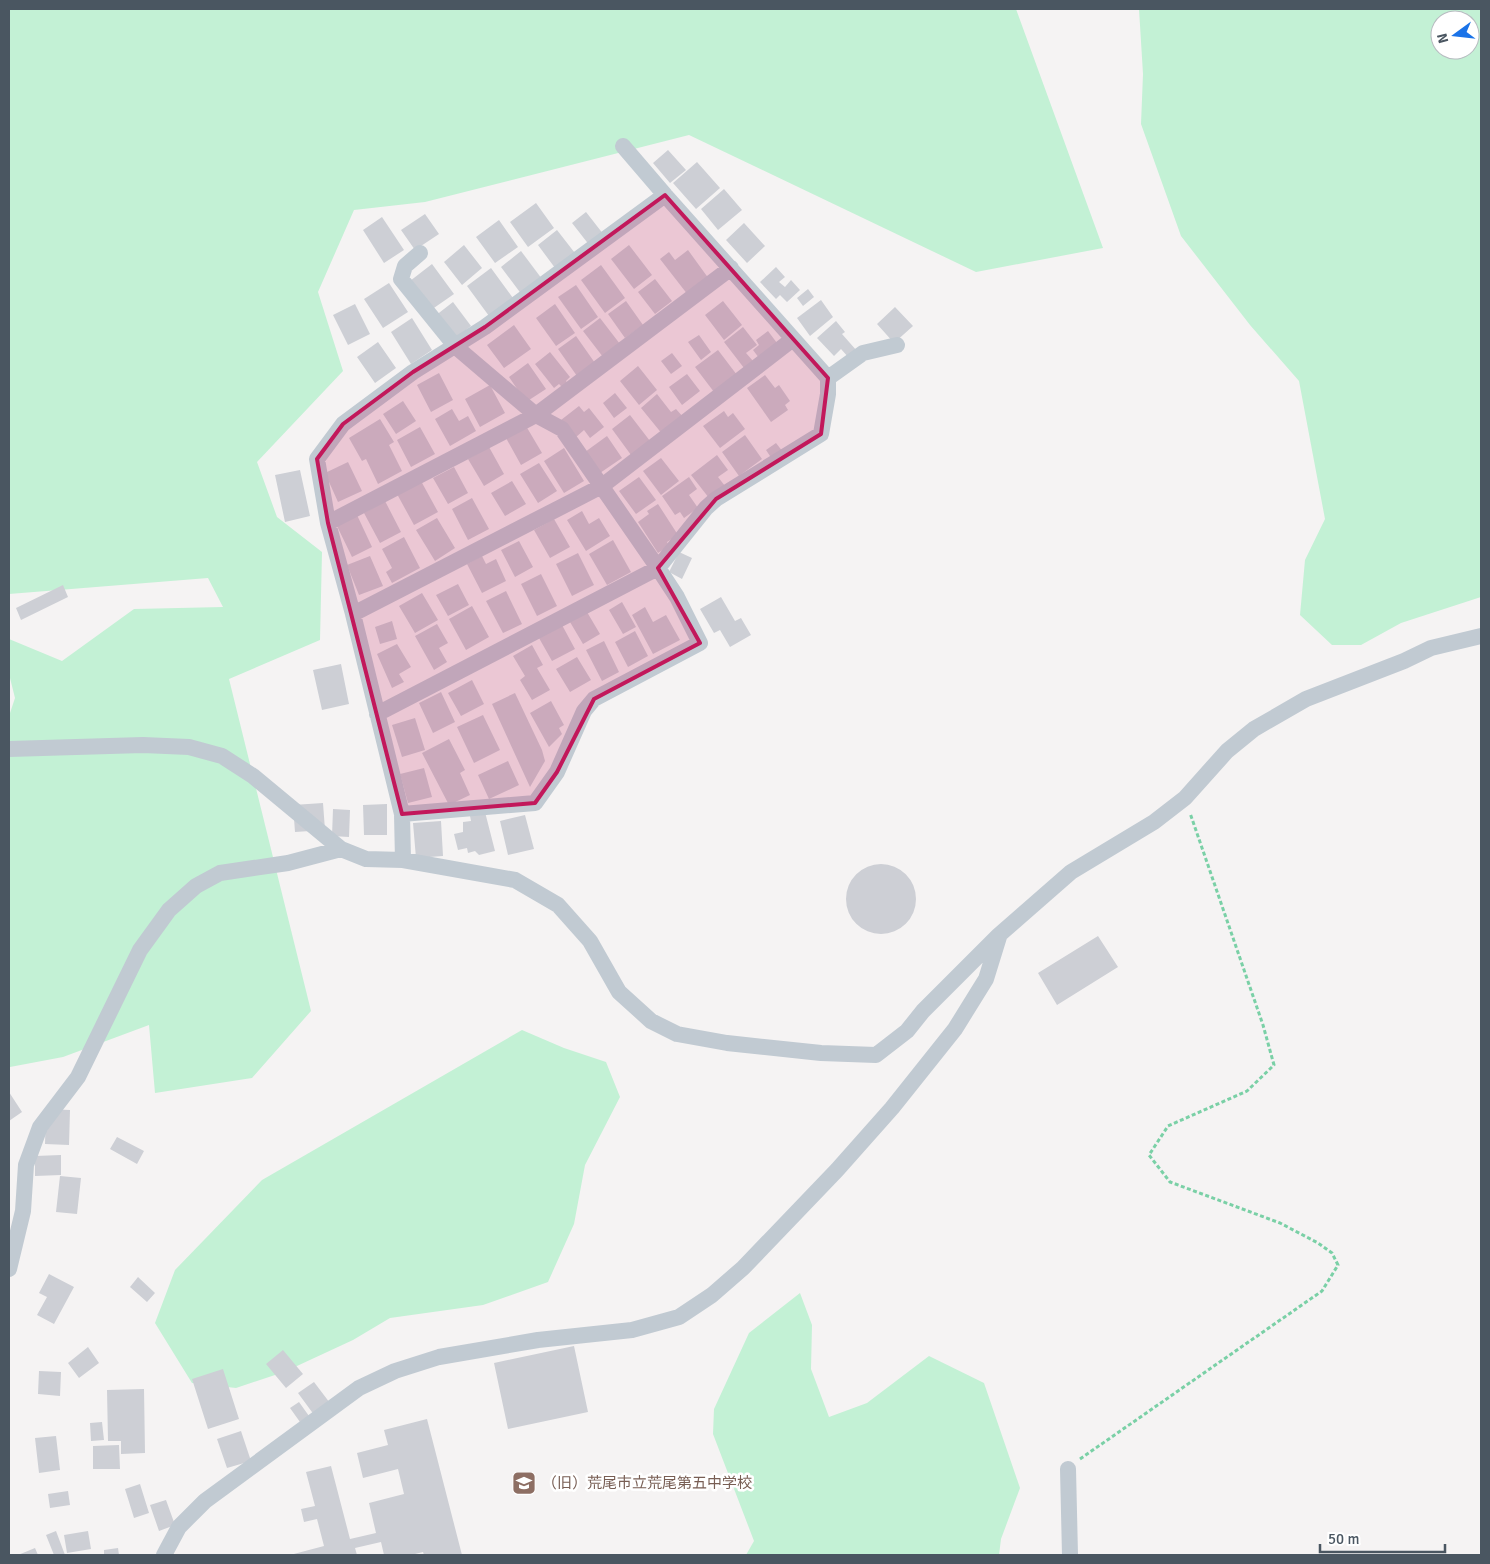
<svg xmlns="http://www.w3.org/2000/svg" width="1490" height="1564" font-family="Signika,'Noto Sans JP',sans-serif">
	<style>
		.green { fill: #c3f1d5; fill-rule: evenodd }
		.building { fill: #cdcfd5 }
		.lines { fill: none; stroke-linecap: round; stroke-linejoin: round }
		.path { stroke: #7ad0a6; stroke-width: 3; stroke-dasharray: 4 2.5; stroke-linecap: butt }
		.minor { stroke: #c1cad2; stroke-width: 16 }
		.marked { fill: #c2185b; fill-opacity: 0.2; stroke: #c2185b; stroke-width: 4; stroke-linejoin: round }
		.labels { text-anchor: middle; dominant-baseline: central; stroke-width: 5; stroke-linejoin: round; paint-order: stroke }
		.education-label { font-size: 15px; fill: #785e54; stroke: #fff; text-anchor: start }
	</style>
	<rect width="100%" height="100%" fill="#f5f3f3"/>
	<!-- green -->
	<path class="green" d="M9 9H1016L1103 248 976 272 689 135 425 202 354 210 318 292 343 371 257 462 277 517 322 552 320 640 229 679 311 1011 252 1078 155 1093 149 1025 63 1057 10 1067 9 716 15 698 9 674V639L62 661 134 609 223 607 208 578 9 594Z
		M1139 9H1481V597L1401 623 1361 645H1332L1300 615 1305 560 1325 519 1299 381 1250 325 1181 236 1141 124 1143 74ZM1440 20H1470V50H1440Z
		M522 1030 564 1048 606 1062 620 1097 585 1165 574 1224 548 1282 483 1305 390 1318 353 1340 284 1372 236 1388 192 1383 155 1323 175 1270 262 1180Z
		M800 1293 812 1325 811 1369 829 1417 867 1403 929 1356 984 1383 1020 1488 1001 1539 999 1555H746L754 1541 713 1434 714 1409 749 1333Z"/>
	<!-- building -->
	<path class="building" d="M668 150 686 170 670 183 653 163Z
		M697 162 720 188 696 209 673 183Z
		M724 189 742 210 718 230 701 209Z
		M536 203 554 228 528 247 510 222Z
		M586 212 604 235 590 246 572 223Z
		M425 214 439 234 415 250 401 230Z
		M382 217 404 250 384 263 363 230Z
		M499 220 518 247 495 263 476 237Z
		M744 223 765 246 747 263 726 240Z
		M557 230 578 257 558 272 538 245Z
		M464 245 482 268 462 285 444 262Z
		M629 245 652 275 634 289 611 259Z
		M688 250 709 279 688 295 660 259 669 252 675 260Z
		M521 251 542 279 522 295 501 267Z
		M432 264 454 294 431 310 410 281Z
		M601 265 625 298 605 313 581 280Z
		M776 267 785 277 779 282 785 287 791 280 800 290 787 302 780 295 776 299 760 282Z
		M491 268 513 298 489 316 467 286Z
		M655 279 672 301 655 314 638 292Z
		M389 283 408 312 383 328 364 299Z
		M576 285 598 317 581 329 558 297Z
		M808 289 814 297 803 306 797 298Z
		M821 300 833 317 810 336 797 318Z
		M626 301 643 325 625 338 608 314Z
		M723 301 742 325 724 340 705 315Z
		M453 302 471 326 453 340 435 316Z
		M355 304 370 334 348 345 333 315Z
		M555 304 575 333 556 346 536 318Z
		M895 307 913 326 894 343 877 324Z
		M412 318 432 350 411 364 391 332Z
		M600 318 620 344 603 357 583 331Z
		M836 321 845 332 842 334 857 351 849 358 841 349 834 356 817 338Z
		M514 325 531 349 504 368 487 345Z
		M743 327 757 345 746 353 753 361 744 368 724 342Z
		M768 331 777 343 759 358 753 350 759 345 756 340Z
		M699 335 711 352 701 360 688 342Z
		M576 336 595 363 577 376 558 349Z
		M378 342 396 368 375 383 357 357Z
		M718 350 737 375 714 392 695 367Z
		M550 352 570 377 566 381 568 384 563 388 559 384 554 388 535 364Z
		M672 353 682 366 671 374 661 361Z
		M528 363 546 389 526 402 509 377Z
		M638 366 657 390 639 405 620 381Z
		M439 373 453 400 431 412 417 385Z
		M687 374 700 391 682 405 669 387Z
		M765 375 775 388 779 385 790 401 785 405 788 410 771 422 747 388Z
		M490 385 505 413 480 427 465 399Z
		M615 393 627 408 614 418 603 403Z
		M657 394 671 412 676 409 684 418 663 435 641 408Z
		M403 401 416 421 396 434 383 414Z
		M579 406 584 412 589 408 604 427 590 438 584 430 575 438 561 420Z
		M452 409 459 421 468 416 476 431 450 446 435 419Z
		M724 411 728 417 733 413 745 429 720 448 703 426Z
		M630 415 650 441 631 455 612 429Z
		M380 419 394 442 389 445 402 471 378 484 366 459 362 461 349 438Z
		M526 426 542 453 521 465 506 438Z
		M420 427 435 454 411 467 397 440Z
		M745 435 762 459 739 476 722 452Z
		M607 436 622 458 600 473 585 452Z
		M776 443 783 452 772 459 766 450Z
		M489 447 504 474 484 486 468 459Z
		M564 448 584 481 564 493 544 461Z
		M717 455 728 470 718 477 725 486 709 498 691 475Z
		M661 458 679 481 661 495 643 471Z
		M348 462 362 491 338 502 325 473Z
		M539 463 557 491 538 503 520 474Z
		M454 467 468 493 448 504 433 478Z
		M300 470 310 516 285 522 275 475Z
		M639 477 656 500 636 514 619 491Z
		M689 477 697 489 689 495 698 508 684 518 680 512 675 515 662 496Z
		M421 481 438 512 414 525 397 494Z
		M512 481 526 504 505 516 491 493Z
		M472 498 489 529 468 540 452 509Z
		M385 501 401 532 380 543 364 513Z
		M658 504 678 535 667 542 669 546 658 553 638 522 649 514 647 511Z
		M582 511 589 524 599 518 610 536 586 551 567 520Z
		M357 515 372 547 352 557 336 524Z
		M437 518 455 548 435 561 416 530Z
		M554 519 570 547 550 558 534 530Z
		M404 537 420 568 392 583 386 572 392 568 382 549Z
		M613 540 631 572 607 585 589 554Z
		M519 541 533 567 515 577 501 550Z
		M679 552 692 558 682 579 669 572Z
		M578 553 594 585 572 596 556 564Z
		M370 556 383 586 359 595 347 565Z
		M482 556 486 564 496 559 506 581 482 593 467 564Z
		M541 574 557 606 537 616 521 584Z
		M458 584 469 605 448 616 436 595Z
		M63 585 68 597 21 620 16 608Z
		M506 591 522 624 503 633 486 601Z
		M422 593 438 620 415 633 399 606Z
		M721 597 735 621 741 618 751 635 730 647 720 630 714 633 700 609Z
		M622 602 636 627 623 634 609 610Z
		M472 606 489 637 466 650 449 619Z
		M645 607 653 622 666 615 680 640 653 654 632 615Z
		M587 612 600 634 583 644 570 622Z
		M392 621 397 639 380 644 375 627Z
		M437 624 448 643 439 648 447 662 434 670 415 636Z
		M562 625 575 649 552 661 539 638Z
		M635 631 648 656 628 667 615 642Z
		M604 641 619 672 602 681 586 650Z
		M397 644 411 667 399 674 404 682 392 688 377 654Z
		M532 645 543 665 537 668 550 690 532 700 520 680 525 676 513 656Z
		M577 657 591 680 570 692 556 669Z
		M341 664 349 704 322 710 313 670Z
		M472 680 484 704 461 716 448 693Z
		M441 692 455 722 433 733 419 703Z
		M515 693 542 750 545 761 530 787 492 704Z
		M551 701 564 725 559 728 562 734 549 747 530 713Z
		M483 715 500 750 474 763 457 727Z
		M415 718 425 750 402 757 392 725Z
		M449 739 465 770 460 773 470 795 449 805 422 753Z
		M508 761 519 785 489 799 478 775Z
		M424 768 432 797 408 803 400 774Z
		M323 803 325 830 295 832 293 805Z
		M387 804V835H364L363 805Z
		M333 809 350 810 349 837 332 836Z
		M485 812 495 851 479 855 475 851 468 853 467 848 458 850 454 834 463 832V822L471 821 470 816Z
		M525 815 534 849 508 855 500 821Z
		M441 821 443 856 416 858 413 823Z
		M846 899a35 35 0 1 1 70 0a35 35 0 1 1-70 0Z
		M1098 936 1118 967 1057 1005 1038 973Z
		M9 1092 22 1112 9 1121Z
		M46 1109 70 1110 69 1145 45 1144Z
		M117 1137 144 1151 137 1164 110 1149Z
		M61 1155V1175L35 1176V1156Z
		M60 1176 81 1178 77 1214 56 1212Z
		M49 1274 74 1287 54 1324 37 1315 47 1297 39 1293Z
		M138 1277 155 1293 147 1302 130 1287Z
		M574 1346 588 1412 508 1429 494 1363Z
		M88 1347 99 1363 79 1378 68 1363Z
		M283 1350 303 1374 286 1388 266 1364Z
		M223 1369 239 1419 208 1429 192 1379Z
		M39 1371 61 1372 60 1396 38 1394Z
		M314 1382 336 1411 320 1423 298 1393Z
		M144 1389 145 1453 121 1454V1441H108L107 1390Z
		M299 1402 309 1416 300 1422 290 1408Z
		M427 1419 462 1555H424L423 1552 411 1555H384L381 1542 355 1548 357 1555H290L324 1546 317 1519 304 1522 301 1509 315 1506 306 1472 331 1466 350 1539 376 1533 369 1503 404 1494 398 1469 363 1478 357 1453 388 1445 384 1430Z
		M102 1422 104 1440 91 1441 90 1423Z
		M241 1431 251 1461 227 1468 217 1439Z
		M56 1436 60 1470 39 1473 35 1438Z
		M119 1445 120 1469H93V1446Z
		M140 1484 149 1513 134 1518 125 1489Z
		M68 1491 70 1505 50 1508 48 1494Z
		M166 1500 175 1525 159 1531 150 1505Z
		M56 1531 65 1555H54L46 1535Z
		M88 1531 91 1549 67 1553 64 1535Z
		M35 1548 38 1555H18Z
		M118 1548 119 1555H104V1550Z"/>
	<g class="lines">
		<!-- path -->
		<path class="path" d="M1080 1459 1322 1291 1338 1265 1332 1253 1318 1243 1280 1223 1170 1182 1149 1155 1168 1126 1247 1091 1274 1065 1263 1025 1190 813"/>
		<!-- minor -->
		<path class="minor" d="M623 146 665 195
			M828 378 863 353 897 345
			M328 523 536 415 731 268
			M353 614 602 486 793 339
			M377 714 658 568 706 508 716 499 821 434 828 394V378L665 195 485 327 413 372 343 424 317 459 328 523 353 614 402 814 403 860
			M9 749 143 745 189 747 222 756 253 776 341 849 366 859 403 860 515 880 558 905 590 941 619 992 651 1021 677 1034 727 1043 821 1053 876 1055 907 1031 923 1011 999 935 1071 872 1154 822 1185 798 1227 751 1254 729 1306 699 1404 661 1431 648 1481 636
			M402 814 535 803 557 772 584 711 594 699 700 643 677 597 658 568 562 429 536 415 456 347 401 279 405 266 420 253
			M9 1269 23 1211 26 1165 40 1127 78 1077 140 950 169 910 196 886 220 873 288 863 341 849
			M1068 1469 1070 1555
			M164 1555 179 1527 205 1501 359 1388 395 1371 439 1357 538 1340 632 1330 679 1317 712 1295 743 1268 837 1170 892 1108 955 1029 986 979 999 937"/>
	</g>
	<!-- marked area -->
	<path class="marked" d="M665 195 828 378 821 434 716 499 658 568 700 643 594 699 557 772 535 803 402 814 328 523 317 459 343 424 413 372 485 327Z"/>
	<!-- icons -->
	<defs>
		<g id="school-square" transform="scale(1.25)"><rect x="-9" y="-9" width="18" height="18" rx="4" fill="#8d6e63" stroke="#fff"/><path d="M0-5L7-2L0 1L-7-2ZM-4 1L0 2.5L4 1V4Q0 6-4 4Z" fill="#fff"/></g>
	</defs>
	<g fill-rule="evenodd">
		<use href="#school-square" x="524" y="1483"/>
	</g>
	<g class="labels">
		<!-- education labels -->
		<g class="education-label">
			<text x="542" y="1483">（旧）荒尾市立荒尾第五中学校</text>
		</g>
	</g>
	<!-- border -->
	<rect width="1490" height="1564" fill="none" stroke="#4a5661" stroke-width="20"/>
	<!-- north arrow -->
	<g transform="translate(1455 35) rotate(255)"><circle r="24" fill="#ffffff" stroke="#b7bbc0"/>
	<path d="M0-4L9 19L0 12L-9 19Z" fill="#1a73e8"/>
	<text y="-8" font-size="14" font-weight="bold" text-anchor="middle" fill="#4a5661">N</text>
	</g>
	<!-- scale -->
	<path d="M1320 1544v8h125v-8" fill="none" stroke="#4a5661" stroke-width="2.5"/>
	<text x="1328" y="1544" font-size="15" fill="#4a5661" stroke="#ffffff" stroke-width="4" paint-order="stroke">50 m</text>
</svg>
